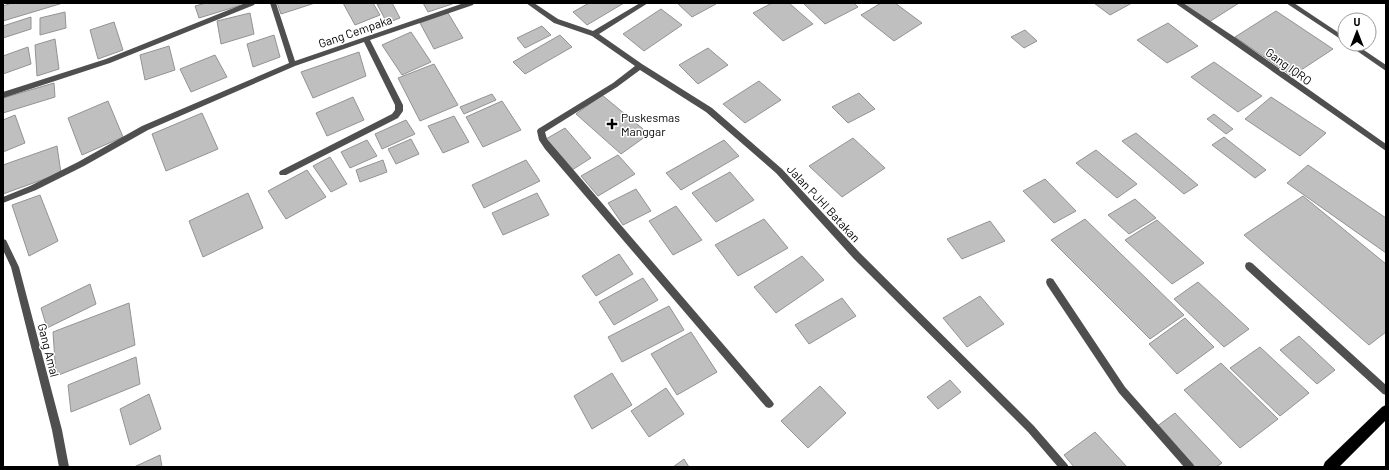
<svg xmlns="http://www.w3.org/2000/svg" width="1389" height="470" font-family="Barlow,sans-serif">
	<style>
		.building { fill: #bfbfbf; stroke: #939393 }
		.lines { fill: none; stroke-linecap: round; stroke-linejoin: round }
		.trunk-casing { stroke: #dbdbdb; stroke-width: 1 }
		.minor { fill: #4f4f4f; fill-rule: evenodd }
		.trunk { fill: #000; fill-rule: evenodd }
		.poi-dot { fill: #000; stroke: #fff; stroke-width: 1.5 }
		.labels { text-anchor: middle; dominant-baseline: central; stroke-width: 3; stroke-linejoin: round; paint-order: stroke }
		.street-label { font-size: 12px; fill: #000; stroke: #fff }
		.poi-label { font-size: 12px; fill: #000; stroke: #fff; text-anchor: start }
	</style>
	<rect width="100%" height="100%" fill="#fff"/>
	<!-- building -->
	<path class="building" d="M12 3H63L3 21V6Z
		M206 3H248L199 18 195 6Z
		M277 3H315L281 14Z
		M343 3H373L380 15 355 25Z
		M392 3 400 18 387 23 377 4Z
		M423 3H455L428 12Z
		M589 3H624L587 25 573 12Z
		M677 3H715L716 4 692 17Z
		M772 3H789L813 24 783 41 753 13Z
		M803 3H854L858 7 825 24Z
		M881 3H895L922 23 894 41 861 15Z
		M1094 3H1132L1110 15Z
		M1181 3H1239L1209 22Z
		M661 9 682 25 644 51 623 34Z
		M1276 11 1333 49 1292 76 1235 37Z
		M65 12 66 28 40 35V18Z
		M250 13 254 34 221 44 217 21Z
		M448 13 463 38 434 49 420 23Z
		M31 17V29L3 38V26Z
		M114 22 123 50 98 59 90 30Z
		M1168 23 1198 46 1167 63 1137 40Z
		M542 26 551 35 525 48 517 38Z
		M1025 30 1037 41 1024 48 1011 37Z
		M411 32 431 62 402 75 382 45Z
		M274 35 280 57 253 67 247 44Z
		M560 35 572 47 525 74 513 62Z
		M55 39 59 69 37 76 35 45Z
		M169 46 175 70 145 80 140 55Z
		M28 47 31 64 3 74V56Z
		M708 48 728 65 698 84 679 65Z
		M359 52 366 76 313 98 301 72Z
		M215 55 227 77 191 92 180 69Z
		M1214 62 1262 96 1238 112 1191 77Z
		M434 64 458 105 420 121 398 78Z
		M759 81 781 100 745 123 723 104Z
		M54 83 55 97 3 113V98Z
		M859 93 875 109 848 123 832 107Z
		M492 94 496 100 464 114 460 107Z
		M602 95 649 134 621 154 576 114Z
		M353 97 364 120 327 136 316 113Z
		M1271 97 1326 133 1300 156 1245 119Z
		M108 101 123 137 82 155 68 118Z
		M502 101 521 130 483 147 466 117Z
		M202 113 218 149 166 171 152 134Z
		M1214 114 1233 129 1226 134 1207 119Z
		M15 115 25 143 3 152V120Z
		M454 116 469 142 443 153 428 126Z
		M406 120 415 134 382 149 375 134Z
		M565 128 591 158 572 170 546 139Z
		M1136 133 1198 185 1184 194 1122 141Z
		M1224 137 1266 170 1255 178 1212 145Z
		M853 138 885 168 842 197 809 166Z
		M411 139 419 154 396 164 388 149Z
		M367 140 377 156 350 168 341 152Z
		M724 140 739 156 681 190 666 173Z
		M57 146 61 173 3 194V165Z
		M1096 150 1137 184 1117 198 1076 163Z
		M618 155 635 174 598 196 581 176Z
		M330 157 347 184 331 192 313 166Z
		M383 160 387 172 360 182 356 170Z
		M526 160 540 181 484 208 472 185Z
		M1308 165 1386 218V253L1287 183Z
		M307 170 326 197 286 219 268 191Z
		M730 172 754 200 716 222 692 193Z
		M1045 179 1076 211 1054 223 1023 191Z
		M636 189 651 211 623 225 608 203Z
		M248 193 263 228 203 257 189 221Z
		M537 193 549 215 503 235 492 213Z
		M40 195 58 241 29 256 12 205Z
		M1303 196 1386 264V332L1369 345 1244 235Z
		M1135 199 1156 218 1129 234 1108 215Z
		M676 206 702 240 673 255 649 221Z
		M764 219 788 248 738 276 715 245Z
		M1085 219 1184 315 1150 339 1051 240Z
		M1157 220 1204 263 1172 284 1125 240Z
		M990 221 1005 241 962 259 947 239Z
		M619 254 633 274 596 296 582 276Z
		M802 256 824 280 776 313 754 287Z
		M643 278 658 300 614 325 599 302Z
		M1198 282 1249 329 1224 347 1174 299Z
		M90 284 96 304 47 328 41 308Z
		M980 296 1004 324 967 347 943 318Z
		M842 298 856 316 809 344 795 325Z
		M129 303 135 345 56 376 53 332Z
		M669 306 684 330 622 362 608 337Z
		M1185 318 1214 347 1177 374 1149 344Z
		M691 332 717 372 677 395 651 354Z
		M1299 336 1335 370 1317 384 1280 350Z
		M1260 347 1309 393 1280 416 1230 368Z
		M136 357 140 384 71 412 68 385Z
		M1221 363 1278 419 1240 448 1184 390Z
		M612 373 632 405 592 429 574 396Z
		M950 380 961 392 938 409 927 397Z
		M820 386 846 413 808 448 781 421Z
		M666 388 684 414 649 437 631 411Z
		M149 394 161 429 130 445 120 409Z
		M1175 413 1222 463 1216 467H1193L1156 427Z
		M1095 432 1127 467H1074L1064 455Z
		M160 455 162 467H134Z
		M684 459 689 467H673Z"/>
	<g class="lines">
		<!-- trunk casing -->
		<g class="trunk-casing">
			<path id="trunk" d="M1386 405V420L1339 467H1323L1325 462 1382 407Z"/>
		</g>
		<!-- minor -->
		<path class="minor" d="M246 3H255L254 5 110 63 3 98V92L106 59Z
			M270 3H276L295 61 464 3H474L473 5 370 40 403 105V111L398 118 286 175H280L279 173 280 171 392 114 395 110V105L364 42 295 66 148 130 84 166 36 190 3 203V197L30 186 78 162 142 126 289 63Z
			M526 3H534L558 19 593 31 640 3H648L599 34 642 64 712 108 782 169 860 253 1034 426 1067 464 1069 467H1058L1028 432 854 259 776 173 706 112 640 70 617 87 545 132 547 139 772 401 774 404 772 407 769 408 766 407 545 149 539 140 537 131 538 129 613 83 635 66 592 36 554 23Z
			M1175 3H1183L1236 38 1386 144V151Z
			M1286 3H1294L1345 37V42Z
			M1347 44H1355L1386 65V71Z
			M3 239 6 240 19 267 62 430 69 467H59L52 430 11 267 3 250Z
			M1249 262 1252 263 1386 385V395L1383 394 1246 269 1245 266 1246 263Z
			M1050 278 1053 279 1125 387 1193 464 1195 467H1184L1119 393 1047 285 1046 282 1047 279Z"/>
		<!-- trunk -->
		<use href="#trunk" class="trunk"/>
	</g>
	<!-- markers -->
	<path class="poi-dot" d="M610 118h4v4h4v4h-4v4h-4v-4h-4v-4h4z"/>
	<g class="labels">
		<!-- street labels -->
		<g class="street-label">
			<text transform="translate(355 31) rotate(-19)">Gang Cempaka</text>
			<text transform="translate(1289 66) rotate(36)">Gang IQRO</text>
			<text transform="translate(824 203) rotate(47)">Jalan PJHI Batakan</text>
			<text transform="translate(49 350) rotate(76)">Gang Amal</text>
		</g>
		<!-- poi labels -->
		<g class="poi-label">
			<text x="621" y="117">Puskesmas<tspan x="621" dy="14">Manggar</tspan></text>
		</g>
	</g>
	<!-- border -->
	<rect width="1389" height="470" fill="none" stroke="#000000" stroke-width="8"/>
	<!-- north arrow -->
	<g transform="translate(1357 32)"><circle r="19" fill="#ffffff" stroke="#999999"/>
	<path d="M0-3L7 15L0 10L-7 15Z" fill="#000000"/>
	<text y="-6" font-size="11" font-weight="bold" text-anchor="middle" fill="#000000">U</text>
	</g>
</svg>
